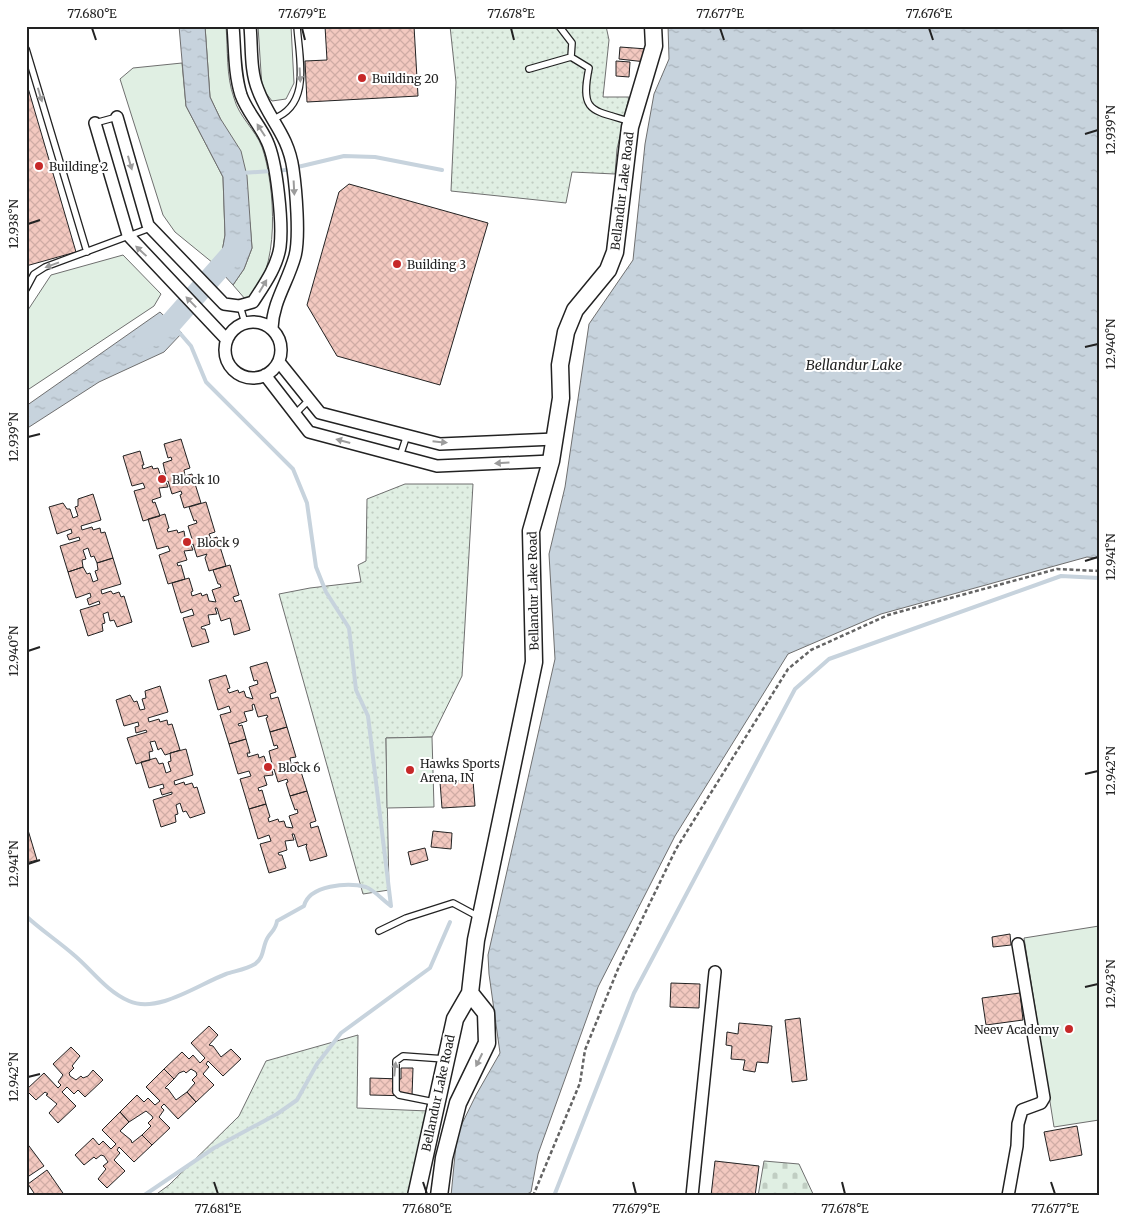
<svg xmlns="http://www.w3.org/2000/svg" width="1125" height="1222" font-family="Merriweather,serif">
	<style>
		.grass { fill: url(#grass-dots); stroke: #6f6f6f }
		.cemetery { fill: url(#cemetery-stones); stroke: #6f6f6f }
		.green { fill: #e0efe3; stroke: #6f6f6f }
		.water { fill: url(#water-ripples); stroke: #6f6f6f }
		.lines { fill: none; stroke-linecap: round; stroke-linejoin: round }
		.stream { stroke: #c7d3dd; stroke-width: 4 }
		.river { stroke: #c7d3dd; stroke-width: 22 }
		.building { fill: url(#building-cross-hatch); stroke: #222 }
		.lane-casing { stroke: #222; stroke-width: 8 }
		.street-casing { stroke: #222; stroke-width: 14 }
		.secondary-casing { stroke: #222; stroke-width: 19 }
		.path { stroke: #646464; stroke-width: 2.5; stroke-dasharray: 4 2.5; stroke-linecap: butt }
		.lane { stroke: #fff; stroke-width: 5.5 }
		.street { stroke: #fff; stroke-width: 11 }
		.secondary { stroke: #fff; stroke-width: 16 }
		.oneway { fill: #9c9c9c }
		.ticks { fill: none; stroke: #222; stroke-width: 2 }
		.poi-dot { fill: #c62828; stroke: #fff; stroke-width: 2 }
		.labels { text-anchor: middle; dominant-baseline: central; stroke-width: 4; stroke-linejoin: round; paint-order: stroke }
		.poi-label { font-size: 12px; fill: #222; stroke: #fff; text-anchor: start }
		.street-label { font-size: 12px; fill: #222; stroke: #fff }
		.water-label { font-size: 14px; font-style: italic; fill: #222; stroke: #fff }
		.neatline { fill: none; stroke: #222; stroke-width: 2 }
		.ticks-label { font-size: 12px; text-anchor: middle; fill: #222 }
	</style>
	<defs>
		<pattern id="grass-dots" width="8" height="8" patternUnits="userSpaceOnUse" patternTransform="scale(1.25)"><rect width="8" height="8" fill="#e0efe3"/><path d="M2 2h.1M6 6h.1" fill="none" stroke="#c0cdc2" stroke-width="1.8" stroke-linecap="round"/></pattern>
		<pattern id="cemetery-stones" width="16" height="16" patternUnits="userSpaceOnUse" patternTransform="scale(1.25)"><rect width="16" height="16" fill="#e0efe3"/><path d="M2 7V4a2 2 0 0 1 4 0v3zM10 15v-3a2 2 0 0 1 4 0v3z" fill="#c0cdc2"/></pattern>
		<pattern id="water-ripples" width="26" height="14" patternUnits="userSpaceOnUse" patternTransform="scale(1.25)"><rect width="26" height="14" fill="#c7d3dd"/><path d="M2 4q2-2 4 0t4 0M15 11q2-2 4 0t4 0" fill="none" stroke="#abb5bd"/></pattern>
		<pattern id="building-cross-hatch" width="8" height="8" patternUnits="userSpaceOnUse" patternTransform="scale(1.25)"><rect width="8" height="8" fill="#f3c9c0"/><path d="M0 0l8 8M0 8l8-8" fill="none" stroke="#d0aca5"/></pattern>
	</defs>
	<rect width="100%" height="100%" fill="#fff"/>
	<!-- grass -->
	<path class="grass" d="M450 26H606L609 40 603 97H629L617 149 615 174 572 172 566 203 451 191 456 82Z
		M405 484H473L462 676 432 737 386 738 389 890 363 894 279 594 310 588 361 582 358 565 366 561 367 499Z
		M358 1035 357 1108 428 1111 407 1196H154L169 1185 239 1116 266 1061Z"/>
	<!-- cemetery -->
	<path class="cemetery" d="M764 1161 799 1164 814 1196H758Z"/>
	<!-- green -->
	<path class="green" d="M205 26H226C228 50 226 76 234 98 239 117 255 129 262 147 275 184 282 275 246 300L233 285 244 269 252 248 250 223 220 118 210 97Z
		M258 26H291L294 83 286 99 272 101 262 88Z
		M182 63 186 106 223 177 225 235 222 252 213 263 175 232 163 215 120 79 133 68Z
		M123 255 161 294 154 306 26 391V313L51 275Z
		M432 737 434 807 387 808 386 738Z
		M1099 926V1120L1054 1127 1024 938Z"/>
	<!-- water -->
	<path class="water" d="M179 26H205L210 97 220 118 241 151 247 176 252 248 244 269 233 285 213 263 222 252 225 235 223 177 186 106Z
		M668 26H1099V558L1087 557 881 614 788 654 675 836 598 987 538 1154 531 1192 523 1196H451L457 1134 476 1095 500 1053 489 974 488 955 555 659 549 554 565 487 589 324 633 260 645 144 654 94 669 59Z
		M160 312 182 333 164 352 99 382 26 429V406Z"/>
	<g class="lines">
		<!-- stream -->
		<path class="stream" d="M242 173 285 170 344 156 375 157 442 170
			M178 331 191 346 206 382 293 469 307 503 316 567 326 592 349 628 356 690 368 716 391 906
			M26 916C41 930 58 941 74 955 92 970 106 991 129 1001 158 1014 199 984 226 974 235 971 247 969 255 964 265 957 262 946 268 937 272 931 276 929 277 921L304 906C309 885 348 882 366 887 374 890 384 901 391 906
			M143 1196 214 1148 277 1114 297 1100 317 1064 341 1033 430 968 450 922
			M554 1196 634 993 795 689 829 659 1061 576 1099 578"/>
		<!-- river -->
		<path class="river" d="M146 338 171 323 238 247"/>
	</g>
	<!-- building -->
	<path class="building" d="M325 26H414L418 96 307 102 305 61 327 60Z
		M620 47 647 49 646 62 619 59Z
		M616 61 630 62 629 77 616 76Z
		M26 81 76 252 26 266Z
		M349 184 488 223 440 385 337 356 307 305 339 192Z
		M181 439 190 468 184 470 185 476 192 474 201 503 184 508 180 495 182 494 181 491 172 494 168 481 166 482 168 487 159 488 161 497 152 500 153 503 155 502 160 516 143 521 134 491 145 488 143 483 132 486 123 456 140 451 144 465H142L143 469 152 466 153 469 158 468 160 474 163 473 164 476H166L163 463 172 460 171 457 168 458 164 444Z
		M93 494 101 520 81 526 82 530 92 527 93 530 100 528 101 533 105 532 113 558 97 563 94 556 91 557 88 548 83 550 86 559 82 560 83 567 68 572 60 546 80 540 79 537 69 540 67 535 72 533 71 529 57 534 49 507 63 503 67 509H70L73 518 78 516 75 507 78 506V499Z
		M206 502 215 532 209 534 211 539 217 537 226 566 209 571 205 558 207 554 197 557 193 544 191 545 193 550 184 551 187 560 177 563 178 566 181 565 185 579 168 584 159 555 170 551 168 546 157 549 148 519 165 514 169 528 167 529 168 532 177 530 178 533 184 531 185 537 192 539 188 526 197 523 196 520 194 521 189 507Z
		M113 558 121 584 101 590 102 594 111 591 113 594 119 592 121 597 124 596 132 622 117 627 114 620 110 621 108 612 103 614 105 623 102 624 103 631 88 636 80 610 100 604 99 601 89 605 87 599 91 597 90 593 76 598 68 572 83 567 87 574 90 573 93 582 98 580 95 571 98 570 97 563Z
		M230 565 239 595 233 597 235 602 241 600 250 630 234 635 230 618 221 621 217 608H215L217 614 208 615 210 624 201 627 202 629H205L209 642 192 647 183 618 194 615 192 609 181 613 172 583 189 578 193 591 191 592 192 596 201 593 202 596 207 594 209 601 216 602 212 590 221 587 220 584H218L213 570Z
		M267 662 276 692 270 694 271 699 278 697 287 727 270 732 266 718 268 717 267 715 258 717 254 704 252 705 253 710 244 712 247 721 238 724 239 726 242 725 246 739 229 744 220 715 231 712 229 706 218 710 209 680 226 675 230 688 227 689 229 693 238 690 239 693 244 691 246 697 253 699 249 687 258 684 257 680 254 681 250 667Z
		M160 686 168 712 148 718 149 722 159 719 160 722 167 720 168 725 172 724 180 750 165 755 161 748 158 750 155 741 150 742 153 751 149 752 150 760 136 764 127 738 147 732 146 730 136 733 135 727 139 726 138 722 124 726 116 700 130 695 134 702 137 701 140 710 145 709 142 699 146 698 145 691Z
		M287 727 296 757 290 758 291 764 298 762 307 791 290 796 286 783 288 782 287 779 278 782 274 769 272 770 273 775 264 776 267 785 258 788 259 791 262 790 266 804 249 809 240 779 251 776 249 771 238 774 229 744 246 739 250 753H247L248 757 258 754 259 758 264 756 266 762 272 764 269 751 278 748 277 745 274 746 270 732Z
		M186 749 193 775 174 781 175 785 184 782 185 785 192 783 194 788 197 787 205 813 190 818 186 811 183 812 180 803 176 805 178 814 175 815 176 822 161 827 153 800 172 794V792L162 795 160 789 164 788 163 784 149 788 141 762 156 758 159 764 163 763 166 773 171 771 168 762 171 761 170 753Z
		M473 780 475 806 442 808 440 782Z
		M307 791 316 821 310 823 311 828 318 826 327 856 310 861 306 847 307 844 298 847 294 834H292L294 840 285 841 287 850 278 853 279 855H282L286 868 269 873 260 844 271 841 269 835 258 839 249 809 266 804 270 817 268 818 269 822 278 819 279 822 284 821 286 827 293 828 289 816 298 813 297 809 295 810 290 796Z
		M28 830 37 860 26 863V831Z
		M433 831 452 833 451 849 431 847Z
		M425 848 428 860 411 865 408 852Z
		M1010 934 1011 945 993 947 992 937Z
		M671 983 700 984 699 1008 670 1007Z
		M1020 993 1023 1020 986 1025 982 998Z
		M800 1018 807 1080 792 1082 785 1020Z
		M739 1023 772 1026 768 1063 757 1062 755 1072 743 1070 745 1060 731 1059 732 1046 726 1045 727 1032 738 1034Z
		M209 1026 218 1035 209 1045 213 1046 221 1057 231 1049 241 1059 223 1076 208 1061 206 1064 209 1067 203 1074 214 1085 196 1102 187 1092 195 1083 192 1080 197 1075 196 1072 191 1069 186 1073 184 1071 179 1073 174 1079 164 1069 182 1052 189 1059 193 1055 200 1063 205 1058 191 1043Z
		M71 1047 80 1056 72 1066 74 1068 69 1073 70 1076 76 1080 81 1076 83 1078 88 1076 93 1070 103 1080 85 1097 78 1090 74 1094 67 1087 62 1092 76 1106 58 1123 49 1113 57 1104 46 1095 48 1094 45 1092 36 1100 26 1090 44 1073 58 1088 61 1085 58 1082 63 1075 53 1064Z
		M401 1068H413L412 1096 370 1095V1078L401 1079Z
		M164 1069 174 1079 165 1088 168 1089 176 1100 187 1092 196 1102 178 1119 164 1104 161 1107 164 1110 159 1117 170 1128 152 1145 142 1135 151 1126 148 1123 153 1118 152 1116 146 1111 129 1122 120 1112 137 1095 144 1102 148 1098 155 1105 160 1101 146 1087Z
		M120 1112 129 1122 120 1131 131 1140 132 1143 142 1135 152 1145 134 1162 119 1147 117 1150 120 1153 114 1160 125 1171 107 1188 98 1179 106 1169 103 1166 108 1162 104 1156 101 1155 96 1159 94 1157 84 1165 75 1155 93 1138 99 1145 103 1141 111 1149 116 1144 102 1130Z
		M1077 1126 1082 1155 1050 1161 1044 1132Z
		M26 1142 44 1166 26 1178Z
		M715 1161 759 1166 755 1196H711Z
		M47 1170 65 1196H36L28 1184Z"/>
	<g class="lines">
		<!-- lane casing -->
		<g class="lane-casing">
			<path id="lane" d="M559 26 572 43 571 57 589 68C580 112 591 110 629 121
				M26 49 87 252
				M529 69 571 57
				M273 119C312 105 299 58 297 26
				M95 123 117 117
				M26 289 34 274 45 267 150 228
				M240 306 245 323
				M295 414 309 400
				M400 456 407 435
				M379 931 406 918 453 903 479 917
				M434 1102 399 1095 396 1092V1061L403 1056 445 1059"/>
		</g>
		<!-- street casing -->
		<g class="street-casing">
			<path id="street" d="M250 26C252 47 250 71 258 90 269 120 288 134 293 169 296 190 300 237 295 256 288 282 273 301 272 328
				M117 117 148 225 224 304 239 306 253 302C264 285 277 267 280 247 283 224 277 162 267 141 260 125 247 112 241 95 234 73 235 49 233 26
				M95 123 128 235 227 340
				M225 350a28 28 0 1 1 56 0a28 28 0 1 1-56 0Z
				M279 362 320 413 440 444 555 439
				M265 375 309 432 437 466 551 461
				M692 1196 715 972
				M1008 1196 1017 1146 1018 1124 1022 1110 1041 1103 1044 1098 1018 944"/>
		</g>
		<!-- secondary casing -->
		<g class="secondary-casing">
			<path id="secondary" d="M416 1196 455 1019 470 993 476 940 534 662 531 531 551 461 561 398 560 365 566 332 575 310 608 270 615 252 630 127 654 46 653 26
				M439 1196 444 1158 458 1103 487 1043 486 1013 470 993"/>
		</g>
		<!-- path -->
		<path class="path" d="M533 1196 580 1083 585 1050 618 969 676 849 788 669 811 650 888 615 1057 569 1099 571"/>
		<!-- lane -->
		<use href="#lane" class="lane"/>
		<!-- street -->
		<use href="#street" class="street"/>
		<!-- secondary -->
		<use href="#secondary" class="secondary"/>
	</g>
	<!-- one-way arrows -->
	<defs><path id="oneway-solid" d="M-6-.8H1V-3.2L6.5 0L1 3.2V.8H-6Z" transform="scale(1.25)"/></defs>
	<g class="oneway">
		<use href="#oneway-solid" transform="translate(300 75) rotate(87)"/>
		<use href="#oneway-solid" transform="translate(40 95) rotate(73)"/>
		<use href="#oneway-solid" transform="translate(261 130) rotate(-123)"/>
		<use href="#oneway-solid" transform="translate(130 163) rotate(74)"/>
		<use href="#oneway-solid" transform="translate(294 188) rotate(87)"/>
		<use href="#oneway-solid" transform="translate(141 251) rotate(-137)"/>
		<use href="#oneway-solid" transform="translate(52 265) rotate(160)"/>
		<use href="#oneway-solid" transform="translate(263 286) rotate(-59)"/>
		<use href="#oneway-solid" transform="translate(191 302) rotate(-134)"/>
		<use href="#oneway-solid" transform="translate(343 441) rotate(-165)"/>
		<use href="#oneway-solid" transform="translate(440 442) rotate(6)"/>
		<use href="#oneway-solid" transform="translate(502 463) rotate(177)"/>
		<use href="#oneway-solid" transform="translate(479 1060) rotate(116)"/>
		<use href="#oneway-solid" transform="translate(395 1069) rotate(-84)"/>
	</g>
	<!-- ticks -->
	<path class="ticks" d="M92 28 96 40M302 28 305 40M511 28 514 40M720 28 724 40M929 28 933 40M1085 134 1098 130M28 224 40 220M1085 347 1098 344M28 437 40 434M1085 561 1098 557M28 651 40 647M1085 774 1098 771M28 864 40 860M1085 987 1098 984M28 1077 40 1074M214 1182 218 1194M423 1182 427 1194M633 1182 636 1194M842 1182 845 1194M1051 1182 1055 1194"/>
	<!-- markers -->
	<g class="poi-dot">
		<circle cx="362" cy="78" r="5"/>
		<circle cx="39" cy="166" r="5"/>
		<circle cx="397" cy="264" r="5"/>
		<circle cx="162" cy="479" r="5"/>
		<circle cx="187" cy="542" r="5"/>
		<circle cx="268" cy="767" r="5"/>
		<circle cx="410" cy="770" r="5"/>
		<circle cx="1069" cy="1029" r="5"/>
	</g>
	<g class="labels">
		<!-- poi labels -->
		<g class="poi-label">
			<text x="372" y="78">Building 20</text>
			<text x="49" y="166">Building 2</text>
			<text x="407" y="264">Building 3</text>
			<text x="172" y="479">Block 10</text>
			<text x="197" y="542">Block 9</text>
			<text x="420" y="763">Hawks Sports<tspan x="420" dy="14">Arena, IN</tspan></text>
			<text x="278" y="767">Block 6</text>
			<text x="1059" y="1029" text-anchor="end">Neev Academy</text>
		</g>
		<!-- street labels -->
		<g class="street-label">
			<text transform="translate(622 191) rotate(-83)">Bellandur Lake Road</text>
			<text transform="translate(533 591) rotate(-91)">Bellandur Lake Road</text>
			<text transform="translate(438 1093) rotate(-78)">Bellandur Lake Road</text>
		</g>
		<!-- water labels -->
		<g class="water-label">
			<text x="854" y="365">Bellandur Lake</text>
		</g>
	</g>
	<!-- border -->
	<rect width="1125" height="1222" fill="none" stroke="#ffffff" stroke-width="55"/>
	<rect x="28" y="28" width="1070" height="1166" class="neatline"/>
	<g class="ticks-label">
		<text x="92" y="18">77.680°E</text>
		<text x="302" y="18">77.679°E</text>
		<text x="511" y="18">77.678°E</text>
		<text x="720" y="18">77.677°E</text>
		<text x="929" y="18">77.676°E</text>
		<text transform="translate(1111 130) rotate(-90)" y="4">12.939°N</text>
		<text transform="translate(14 224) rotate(-90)" y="4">12.938°N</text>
		<text transform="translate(1111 344) rotate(-90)" y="4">12.940°N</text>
		<text transform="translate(14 437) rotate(-90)" y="4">12.939°N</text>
		<text transform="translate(1111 557) rotate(-90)" y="4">12.941°N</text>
		<text transform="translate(14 651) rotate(-90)" y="4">12.940°N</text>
		<text transform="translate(1111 771) rotate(-90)" y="4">12.942°N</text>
		<text transform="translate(14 864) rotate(-90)" y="4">12.941°N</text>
		<text transform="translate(1111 984) rotate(-90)" y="4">12.943°N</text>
		<text transform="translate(14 1077) rotate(-90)" y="4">12.942°N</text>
		<text x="218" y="1213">77.681°E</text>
		<text x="427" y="1213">77.680°E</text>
		<text x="636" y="1213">77.679°E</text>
		<text x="845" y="1213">77.678°E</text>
		<text x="1055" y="1213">77.677°E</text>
	</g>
</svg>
